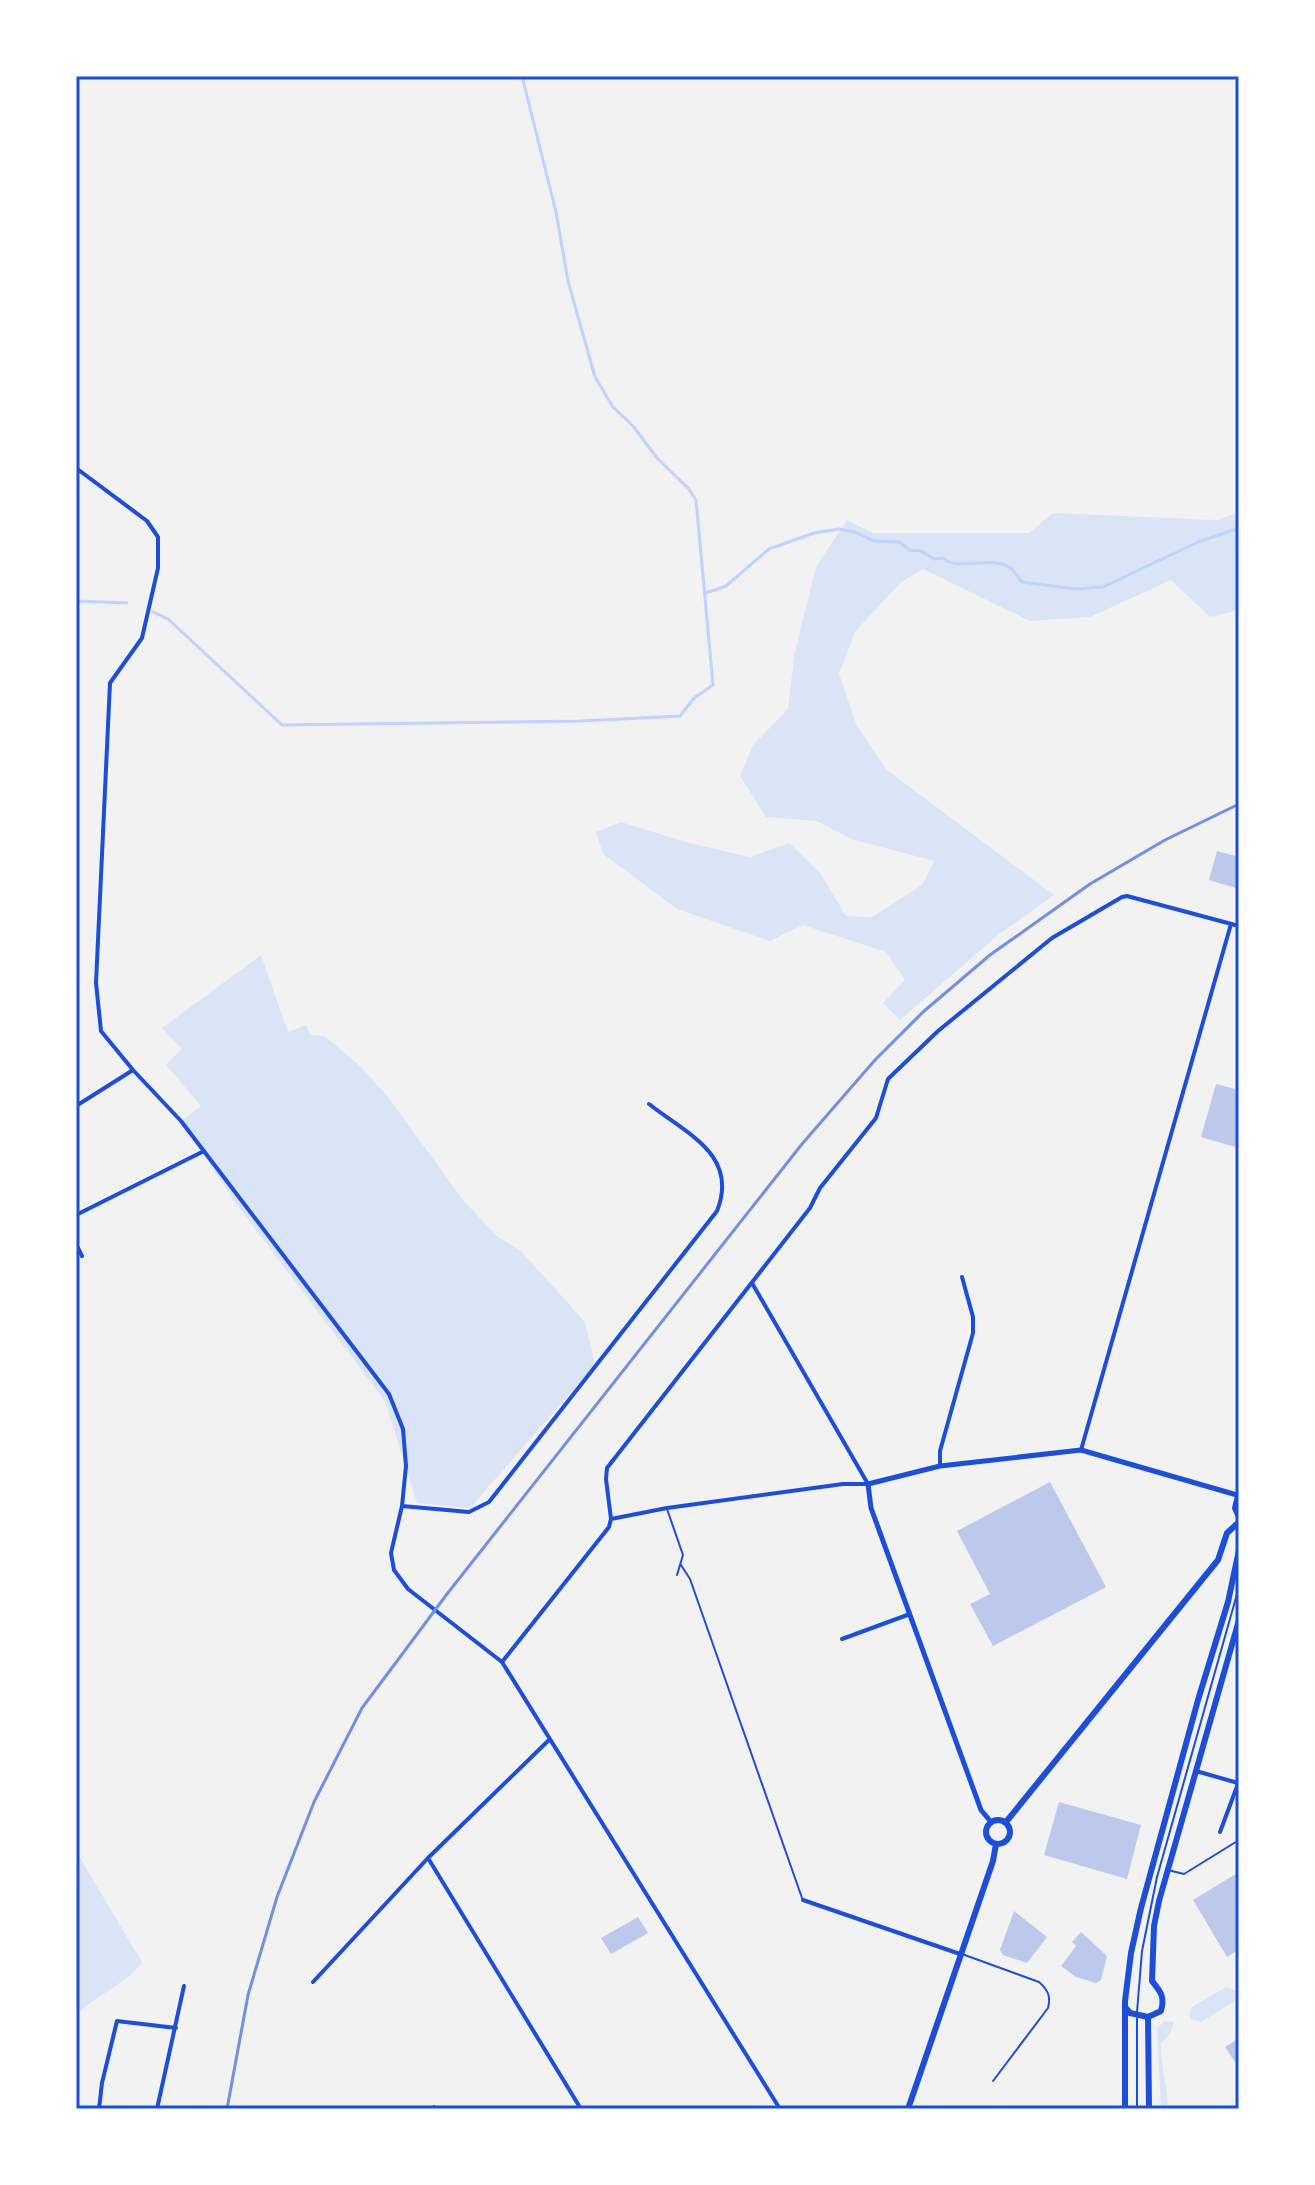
<svg xmlns="http://www.w3.org/2000/svg" width="1315" height="2185" font-family="'Asap Condensed',sans-serif">
	<style>
		.green { fill: #dbe4f7 }
		.lines { fill: none; stroke-linecap: round; stroke-linejoin: round }
		.stream { stroke: #bfd3fe; stroke-width: 3 }
		.building { fill: #bdc9ec }
		.path { stroke: #1d4ed8; stroke-width: 2 }
		.service { stroke: #1d4ed8; stroke-width: 2 }
		.minor { stroke: #1d4ed8; stroke-width: 4 }
		.tertiary { stroke: #1d4ed8; stroke-width: 5 }
		.secondary { stroke: #1d4ed8; stroke-width: 6 }
		.rail { stroke: #7290e2; stroke-width: 3 }
		.neatline { fill: none; stroke: #1d4ed8; stroke-width: 3 }
	</style>
	<rect width="100%" height="100%" fill="#f2f2f2"/>
	<!-- green -->
	<path class="green" d="M1239 512V610L1210 617 1171 580 1090 617 1030 621 923 569 901 582 855 632 839 674 857 726 887 770 1054 895 998 935 900 1020 883 1003 905 980 886 952 803 925 770 941 677 909 603 854 596 832 621 822 689 843 750 857 789 843 821 874 846 916 872 917 922 885 934 861 851 839 817 821 766 817 740 776 753 745 788 709 794 656 816 567 847 520 873 533H1029L1053 513 1218 520Z
		M261 955 288 1032 306 1025 310 1035 325 1036 362 1068 388 1097 463 1200 498 1237 521 1251 585 1322 595 1365 470 1508 417 1503 385 1401 235 1202 181 1121 201 1106 166 1065 182 1049 162 1028Z
		M76 1851 142 1962C129 1982 95 1996 76 2015Z
		M1226 1987 1236 1991 1235 2001 1201 2022 1191 2019 1189 2014 1192 2007Z
		M1165 2021 1174 2022 1170 2034 1161 2043C1160 2064 1168 2087 1168 2109H1161L1157 2028Z"/>
	<g class="lines">
		<!-- stream -->
		<path class="stream" d="M706 593 726 586 769 549 814 533 839 529 855 532 874 541 899 542 910 550 921 551 934 559 943 558C957 572 988 555 1009 567 1015 570 1017 577 1022 582L1076 589 1103 587 1198 542 1239 528
			M76 601 127 603
			M153 612 168 619 282 725 581 721 680 716 694 698 713 685 696 500 689 489 657 458 633 426 613 407 595 377 568 281 556 212 522 76"/>
	</g>
	<!-- building -->
	<path class="building" d="M1217 851 1239 857V889L1209 880Z
		M1216 1084 1239 1090V1148L1201 1137Z
		M1050 1482 1106 1587 993 1646 970 1604 990 1594 957 1531Z
		M1059 1802 1141 1825 1127 1879 1044 1855Z
		M1239 1872V1949L1227 1957 1193 1900Z
		M1014 1911 1047 1937 1027 1963 1003 1955 1000 1950Z
		M638 1917 648 1933 611 1954 601 1938Z
		M1081 1932 1107 1956 1101 1980 1096 1983 1076 1977 1061 1966 1076 1946 1072 1942Z
		M1239 2038V2068L1225 2047Z"/>
	<g class="lines">
		<!-- path -->
		<path class="path" d="M431 2109 434 2106"/>
		<!-- service -->
		<path class="service" d="M667 1509 683 1555 677 1575
			M681 1565 690 1579 802 1898
			M1168 1870 1184 1874 1239 1840
			M962 1954 1039 1982C1048 1990 1051 1996 1048 2008L993 2081
			M1137 2012 1142 1951 1157 1877 1239 1587
			M1137 2109V2018"/>
		<!-- minor -->
		<path class="minor" d="M76 468 147 521 158 537V568L142 638 110 683 96 983 101 1031 133 1070 181 1121 389 1394 403 1429 406 1466 402 1506 391 1553 394 1570 408 1589 502 1662 780 2109
			M76 1106 133 1070
			M76 1215 204 1151
			M76 1244 82 1256
			M752 1283 868 1484
			M1081 1450 1231 924
			M940 1466V1451L973 1333V1317L962 1277
			M402 1506 469 1512 489 1502 717 1211C739 1155 687 1134 649 1104
			M611 1519 606 1479 607 1468 810 1208 820 1188 876 1118 888 1079 938 1031 1052 938 1122 897 1127 896 1239 926
			M611 1519 667 1508 843 1484H868
			M842 1639 910 1614
			M502 1662 609 1527 611 1519
			M1196 1771 1238 1783
			M1220 1832 1239 1781
			M428 1858 581 2109
			M803 1900 960 1954
			M313 1982 428 1858 550 1739
			M99 2109 102 2083 117 2021 176 2028
			M157 2109 184 1986"/>
		<!-- tertiary -->
		<path class="tertiary" d="M991 1822 981 1810 871 1508 868 1484 940 1466 1081 1450 1237 1495"/>
		<!-- secondary -->
		<path class="secondary" d="M1239 1492 1235 1508 1239 1517
			M986 1832a12 12 0 1 1 24 0a12 12 0 1 1-24 0Z
			M1006 1822 1218 1560 1227 1533 1239 1522
			M1125 2007 1130 2013 1148 2017
			M908 2109 993 1861 996 1844
			M1125 2109V2001L1131 1953 1141 1908 1198 1700 1228 1602 1239 1550
			M1149 2109 1148 2017 1161 2011C1165 1997 1161 1992 1152 1981L1154 1926 1159 1901 1239 1620"/>
		<!-- rail -->
		<path class="rail" d="M227 2109 248 1995 277 1897 314 1802 362 1708 447 1594 802 1144 875 1060 923 1012 990 955 1090 884 1165 840 1239 804"/>
	</g>
	<!-- border -->
	<rect width="1315" height="2185" fill="none" stroke="#ffffff" stroke-width="156"/>
	<rect x="78" y="78" width="1159" height="2029" class="neatline"/>
</svg>
